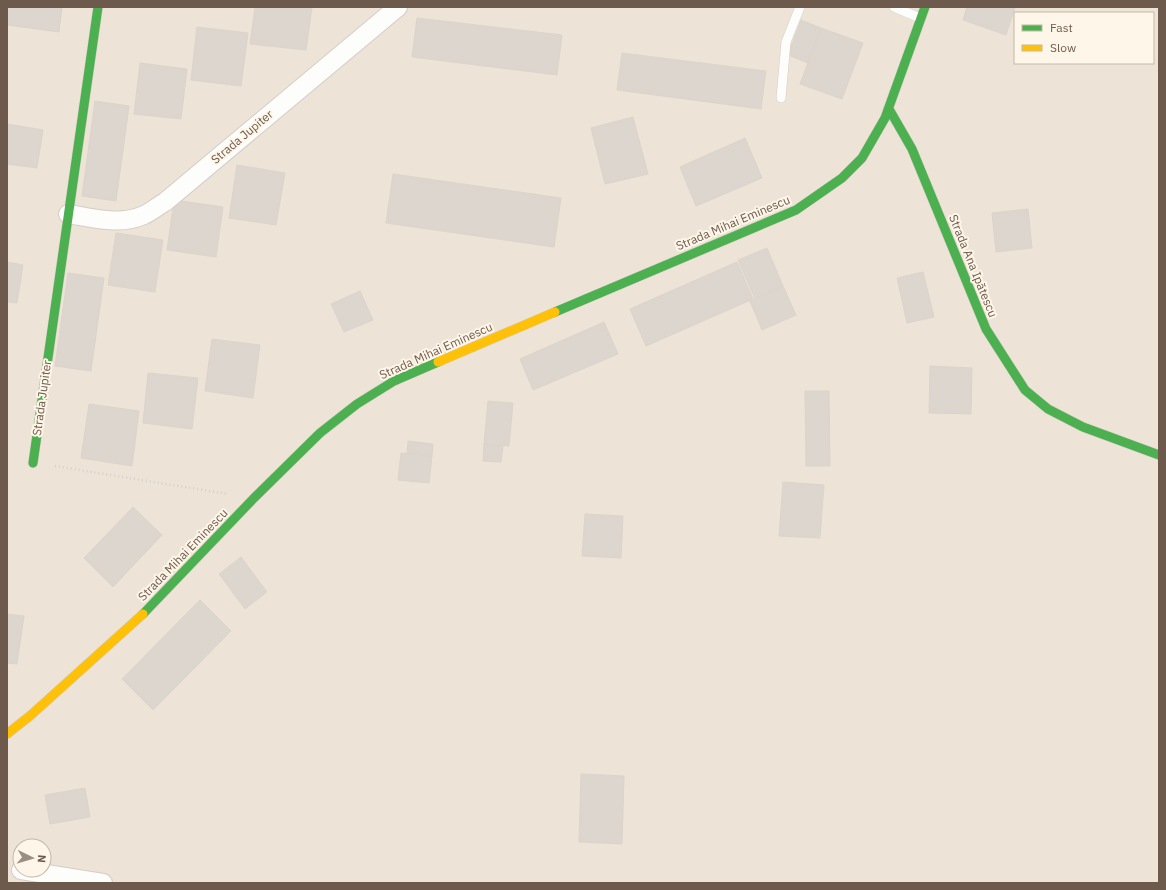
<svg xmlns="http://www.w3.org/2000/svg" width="1166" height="890" font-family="'IBM Plex Sans',sans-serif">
	<rect width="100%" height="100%" fill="#f4f0e8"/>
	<path fill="#ede3d6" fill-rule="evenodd" d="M7,7h1152v876h-1152zM1015,13h138v50h-138zM20,846h24v24h-24z"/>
	<path fill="#ddd6ce" stroke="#dcd4cb" d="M7,7h55l-3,25 -52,-7z
		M255,7h57l-6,43 -56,-6z
		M967,7h48l-9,28 -43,-15z
		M417,18l145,17 -5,40 -145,-18z
		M801,20l20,8 -13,35 -20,-8z
		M197,27l51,6 -7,53 -50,-6z
		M821,28l42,15 -21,56 -42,-15z
		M622,53l144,18 -5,38 -144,-19z
		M140,63l47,6 -6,50 -47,-5z
		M95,101l34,5 -13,95 -34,-5z
		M633,117l15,57 -43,10 -14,-56z
		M7,124l36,6 -6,38 -30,-4z
		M745,138l17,40 -66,28 -16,-39z
		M237,165l48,8 -9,52 -47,-7z
		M393,174l168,24 -7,49 -168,-24z
		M174,200l49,7 -7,50 -49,-7z
		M1028,209l4,39 -36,4 -4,-39z
		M116,233l47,7 -8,52 -47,-7z
		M767,248l16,38 -28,13 -17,-39z
		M7,262l16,3 -6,38 -10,-1z
		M737,262l16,37 -107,47 -16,-37z
		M923,272l11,45 -27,6 -10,-45z
		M68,273l36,5 -13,93 -36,-5z
		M783,286l13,29 -34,15 -12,-29z
		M360,291l13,29 -29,12 -13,-28z
		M604,322l14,32 -85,36 -13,-31z
		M212,339l48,6 -7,53 -48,-7z
		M930,366l42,2 -1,46 -42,-1z
		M148,373l50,5 -6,51 -49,-6z
		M805,391h24l1,75h-24z
		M488,401l25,2 -4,43 -25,-2z
		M89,404l50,7 -7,55 -51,-8z
		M408,441l25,3 -1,12 -25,-3z
		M484,444l19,2 -2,16 -18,-1z
		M401,453l31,3 -3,27 -31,-3z
		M783,482l41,3 -4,53 -41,-2z
		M133,507l29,28 -49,52 -29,-29z
		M585,514l38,2 -2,42 -39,-2z
		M241,557l26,35 -22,17 -26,-35z
		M200,600l31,31 -78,79 -31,-31z
		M7,614l17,2 -7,48 -10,-1z
		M581,774l43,2 -2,68 -43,-2z
		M85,788l5,29 -40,7 -5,-29z"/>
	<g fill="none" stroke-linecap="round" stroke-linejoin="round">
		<g stroke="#d3cdc6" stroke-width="10">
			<path id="lane" d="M894,7l26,11
				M781,98l5,-56 14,-35"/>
		</g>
		<g stroke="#d3cdc6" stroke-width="20">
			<path id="street" d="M68,214c25,4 52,12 76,1 7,-3 14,-9 21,-13l233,-195
				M21,870l82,13"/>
		</g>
		<g stroke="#d2ccc4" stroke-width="10">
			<path id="fast" d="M889,109l23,40 74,180 39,61 23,19 35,18 76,28
				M555,312l241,-102 46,-32 20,-20 23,-40 40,-111
				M33,463l65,-456
				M143,614l111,-116 66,-65 37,-29 37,-23 44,-19"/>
		</g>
		<g stroke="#d2ccc4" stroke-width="10">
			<path id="slow" d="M438,362l117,-50
				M7,734l24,-19 112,-101"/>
		</g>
		<path stroke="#d5d0ca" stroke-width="2.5" stroke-dasharray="1 3" stroke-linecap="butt" d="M55,466l173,28"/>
		<use href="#lane" stroke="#fdfdfc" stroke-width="9"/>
		<use href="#street" stroke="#fdfdfc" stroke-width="18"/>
		<use href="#fast" stroke="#4caf50" stroke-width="9"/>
		<use href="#slow" stroke="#ffc107" stroke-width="9"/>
	</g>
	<g text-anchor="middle" stroke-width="4" stroke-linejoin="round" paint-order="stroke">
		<g font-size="12" fill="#6e5a4c" stroke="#fdf6e9">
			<text transform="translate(242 137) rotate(-40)" y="4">Strada Jupiter</text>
			<text transform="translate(733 223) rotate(-23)" y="4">Strada Mihai Eminescu</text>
			<text transform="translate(973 266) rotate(68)" y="4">Strada Ana Ipătescu</text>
			<text transform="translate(436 351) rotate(-24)" y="4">Strada Mihai Eminescu</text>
			<text transform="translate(42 398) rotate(-82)" y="4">Strada Jupiter</text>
			<text transform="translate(183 555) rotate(-46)" y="4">Strada Mihai Eminescu</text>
		</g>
	</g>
	<rect width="1166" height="890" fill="none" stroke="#6e5a4c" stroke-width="16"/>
	<rect x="1014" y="12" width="140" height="52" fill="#fdf6e9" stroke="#c4b8aa"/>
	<rect x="1022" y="25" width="20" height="6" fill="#4caf50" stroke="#c4b8aa"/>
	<text x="1050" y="32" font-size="12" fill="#6e5a4c">Fast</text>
	<rect x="1022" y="45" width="20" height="6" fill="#ffc107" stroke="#c4b8aa"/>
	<text x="1050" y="52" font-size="12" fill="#6e5a4c">Slow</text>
	<g transform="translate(32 858) rotate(95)"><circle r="19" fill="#fdf6e9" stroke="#c4b8aa"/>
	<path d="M0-3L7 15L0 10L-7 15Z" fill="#9d8e83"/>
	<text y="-6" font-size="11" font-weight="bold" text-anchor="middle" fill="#6e5a4c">N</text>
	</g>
</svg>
